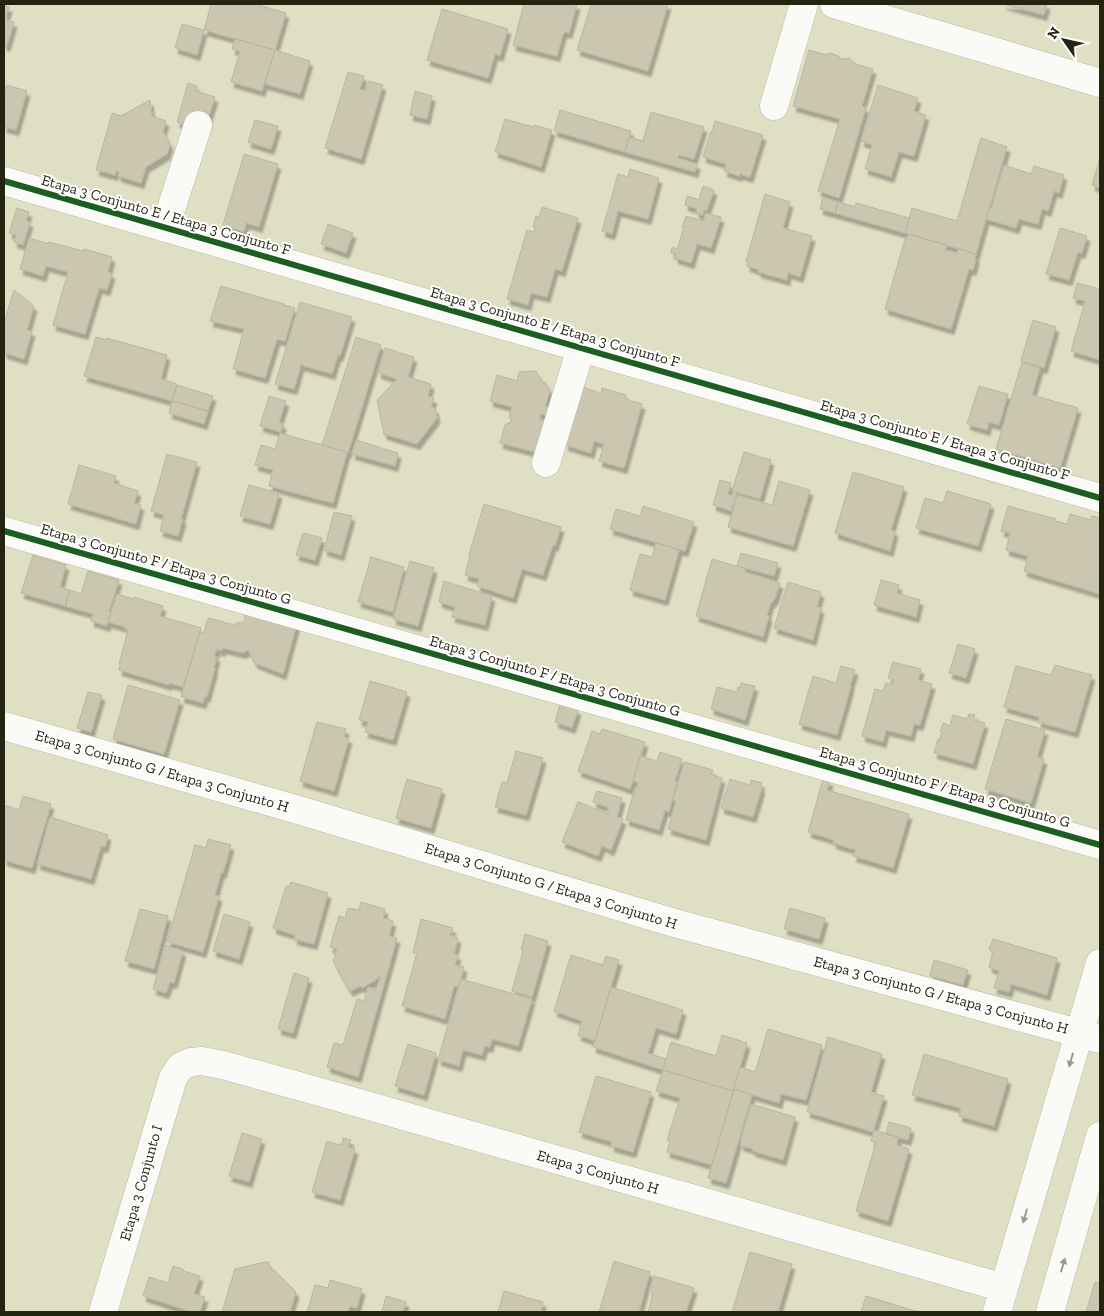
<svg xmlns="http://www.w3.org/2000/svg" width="1104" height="1316" font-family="'Zilla Slab',serif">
	<defs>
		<filter id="shadow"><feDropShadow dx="3" dy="5.5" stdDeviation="1" flood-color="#0004"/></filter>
	</defs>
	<rect width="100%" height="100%" fill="#dedfc3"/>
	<path fill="#cac6b0" stroke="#bab7a1" filter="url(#shadow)" d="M211,4h44l31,9 -11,37 -71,-20z
		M524,4h53l-8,29 -4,-1 -2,2 -6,22 -44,-11z
		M591,4h77l-20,67 -71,-21z
		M1003,4h44l-3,11z
		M4,5l5,2 -4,13 9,2 -7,24 -3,-1z
		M442,9l66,20 -8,27 -5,-2 -7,24 -61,-18z
		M182,24l22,6 -7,25 -22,-7z
		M235,39l40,11 -13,41 -31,-9 9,-31 -8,-2z
		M275,50l35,11 -10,33 -35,-10z
		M809,50l17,5 3,-2 10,3 1,3 9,-1 7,6 17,5 -11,37 4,2 -27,90 -21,-7 22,-72 -47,-13z
		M348,72l16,4 -4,13 6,2 3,-10 14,4 -22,74 -36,-11z
		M188,83l9,3 -1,5 19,6 -11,35 -27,-10z
		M7,85l20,6 -11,39 -12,-3v-34z
		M878,85l40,13 -4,13 12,4 -12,41 -15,-4 -8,25 -26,-8 7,-24 -11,-4z
		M415,91l17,5 -5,23 -17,-4z
		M150,100l2,16 14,5 -3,10 7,14 -3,9 -21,13 -5,16 -23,-7 1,-4 -3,-1 -1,4 -19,-5 16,-57 9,3z
		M560,110l71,21 -6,21 -71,-21z
		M651,112l53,15 -10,32 -15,-4 -1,3 19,6 -2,8 -70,-20 4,-15 14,4z
		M505,119l28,8 1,-2 18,5 -11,37 -46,-15z
		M255,120l23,6 -7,23 -23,-7z
		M715,121l48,14 -13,42 -10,-3 -1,2 -15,-5 2,-7 -23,-7 8,-26 1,1z
		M981,138l26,9 -31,107 -71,-21 7,-25 45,13z
		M244,154l34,10 -19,63 -13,-4 -2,9 -21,-7z
		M1100,158v30l-8,-3z
		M1004,165l27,9 3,-8 30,9 -5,18 -5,-2 -6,20 -6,-2 -4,15 -19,-5 -3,9 -30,-9 3,-11 2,1z
		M630,169l29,9 -11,41 -30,-8 -6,23 -10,-3 16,-57 10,3z
		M703,186l11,4 -7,20h-3l-1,5 -7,-2 1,-4 -12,-4 2,-9 12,4z
		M765,194l25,8 -7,26 29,8 -12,41 -12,-4 -1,7 -29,-8 1,-2 -12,-4 1,-4 -2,-1z
		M823,197l15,5 -3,11 -15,-4z
		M838,202l17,5 1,-4 53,15 -4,15 -70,-20z
		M542,207l36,11 -16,53 -7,-2 -8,28 -16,-4 -3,12 -21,-6 20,-69 7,2 1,-5h-2l3,-11 3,1z
		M17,208l12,4 -3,9 4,1 -7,23 -9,-3 2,-7 -7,-2z
		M706,213l15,4 -10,31 -14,-4 -6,19 -16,-5 1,-4 -5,-1 1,-6 5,2 7,-22h-2l4,-11 17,5z
		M328,224l25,9 -7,20 -25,-9z
		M1060,228l27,8 -5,17 -4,-1 -9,28 -23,-6z
		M908,234l39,11 -2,5 12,3 1,-5 18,6 -1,5h1l-3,11 -4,-1 -18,60 -66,-20 20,-70h2z
		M29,238l20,6v-2l34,9 1,-2 28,8 -4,15 4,2 -5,16 -8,-2 -14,46 -32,-9 15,-53 -22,-6 -3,10 -23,-7z
		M1077,283l23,6v71l-29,-9 14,-50 -12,-3z
		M221,286l63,18v1l11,3 -10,33 -8,-2 -12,39 -32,-9 11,-40 -34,-8z
		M14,290l20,16 -7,24 5,1 -8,28 -20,-6v-30z
		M300,302l52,15 -12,39 -2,-1 -6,19 -31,-9 -7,24 -19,-5z
		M1033,320l23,7 -12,41 -23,-7z
		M96,337l10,3 1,-2 60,17 -6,24 16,5 -5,17 -88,-25z
		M356,337l25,8 -33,108 -26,-8z
		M385,348l29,9 -6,20 23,7 -3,12 6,2 -3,9 4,1 2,10 -20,26 -33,-10 -7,-34 20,-21 -19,-6z
		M1022,362l18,6 -8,27 46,13 -18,60 -64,-19z
		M536,371l7,12 2,-1 5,9 -5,15 4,1 -3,8 -5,-1 -2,5 6,1 -10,32 -35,-9 5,-18 7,-4 -3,-4 3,-10 -22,-6 7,-26 20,6 2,-9z
		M177,385l36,11 -5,15 -36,-10z
		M979,386l29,8 -9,31 -10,-3 -2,8 -20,-6z
		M582,387l19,6 1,-5 24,7v4l16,5 -18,64 -25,-7 5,-17 -10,-3 -3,12 -26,-8z
		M269,396l17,5 -7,21 4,2 -2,8 -21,-6z
		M172,401l36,10 -4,13 -35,-11z
		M280,433l67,19 -14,51 -64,-17 4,-16 -18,-5 6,-20 14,4z
		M356,440l42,13 -3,13 -43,-12z
		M744,452l27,8 -11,39 -28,-8z
		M167,454l30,8 -16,57h2l-5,17 -18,-5 4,-16 -13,-4z
		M79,465l37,11 -2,7 24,8 -4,12 7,2 -5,19 -68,-20z
		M853,472l51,15 -13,43 4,1 -5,20 -55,-18z
		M720,480l11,3 -3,11 8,3 -5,14 -18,-6z
		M779,481l31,9 -17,56 -65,-19 9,-32 35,10z
		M249,485l30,8 -9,31 -30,-8z
		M947,491l44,13 -13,42 -62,-18 9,-30 18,5z
		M484,504l77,23 -6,19 -2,-1 -10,30 -21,-6 -9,29 -36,-12 2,-7 -14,-4 5,-20h-1z
		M643,506l51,16 -9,29 -75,-22 6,-20 24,7z
		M1008,506l48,13 -1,2 12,3 3,-10 21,6 1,-4 8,2v76l-76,-23 4,-15 -22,-6 4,-17 -9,-2z
		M334,512l18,4 -11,39 -17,-5z
		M303,533l19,5 -7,22 -19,-5z
		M656,543l23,7 -14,50 -35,-10 10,-36 12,3z
		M741,553l37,10 -4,13 -37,-10z
		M33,555l33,10 -6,22 10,3 -5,16 -44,-13z
		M371,557l33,10 -11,45 -35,-10z
		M712,559l34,10 -1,3 35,11 -5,16h-1l-2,4 -1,-1 -4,13 2,1 -6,21 -67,-21z
		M410,561l24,7 -16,58 -25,-7z
		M88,571l31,9 -10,31 2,1 -4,14 -16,-5 2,-7 -28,-8 5,-16 11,4z
		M881,580l18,5 -2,8 23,7 -4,17 -42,-12z
		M444,581l48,15 -7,29 -33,-8 3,-10 -16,-5z
		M788,582l33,10 -4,15 4,1 -8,32 -39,-12z
		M117,594l16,5 1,-2 29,9 -3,10 41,12 -18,59 -14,-4v2l-50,-15 1,-5 -1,-1 9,-34 -3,-1v-2l-17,-5z
		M245,613l52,10 -14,51 -28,-11 -7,-13 -5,3 -20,-5 -1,3 -5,-2 -3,7 3,1 -3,10 1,1 -8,29 -2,-1 -2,7 -22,-6 19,-65 4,1 3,-13h1l1,-2 25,7 5,-3 5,1z
		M958,644l17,5 -9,29 -17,-5z
		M893,662l28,7 -3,11 14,4 -12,41 -6,-1 -3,12 -25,-6 -3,12 -21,-6 13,-47 8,2 3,-8 6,2 2,-5 -6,-2z
		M1055,665l37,10 -17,57 -37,-10 1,-5 -35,-10 12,-41 35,9z
		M841,666l14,4 -5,16h1l-14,49 -38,-11 14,-48 23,7z
		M370,681l37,11 -14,48 -28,-8 3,-10 -9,-2z
		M741,683l14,3 -10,34 -34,-11 6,-22 20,5 1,-5 2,1z
		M128,685l52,15 -16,54 -51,-15z
		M88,692l14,3 -11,37 -14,-4z
		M560,704l18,6 -6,18 -17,-6z
		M969,714l6,1 -2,5 12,3 -12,41 -39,-11 4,-14h2l2,-7h-2l3,-9 7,3 3,-11 14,4z
		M1006,719l39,11 -8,27 7,2 -13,44 -46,-14z
		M317,722l29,7 -2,8 5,1 -15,53 -34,-10z
		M602,729l43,13 -15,47 -52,-18 14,-40 8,3z
		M516,751l27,7 -17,57 -31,-8 7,-25 5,1z
		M660,752l22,7 -7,22 2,1 -8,30 -4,-2 -6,20 -33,-10 9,-32h2l1,-6 -5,-1 7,-25 17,5z
		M684,762l29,8 -2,5 11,3 -16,62 -38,-11 8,-28 -3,-1z
		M407,779l35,10 -11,39 -35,-10z
		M730,779l20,6 1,-5 11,3 -2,4 2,1 -9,29 -32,-9z
		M823,779l7,2 -3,9 82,24 -16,54 -40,-12 3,-6 -23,-7 1,-3 -26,-8z
		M597,791l25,7 -5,19 6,2 -12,31 -9,-4 -4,10 -36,-14 16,-40 31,12 -2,-7 -14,-5z
		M23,796l28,8 -19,64 -28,-8v-55l15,5z
		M50,817l58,18 -3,12 -4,-1 -10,33 -54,-15z
		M208,839l23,6 -8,28h-2l-6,22 4,1 -16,56 -36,-10 28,-97 11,3z
		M291,882l37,11 -14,51 -20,-5 1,-4 -22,-7 13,-42 3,1z
		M361,902l24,7 -2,9 10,3 -4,15 8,2 -39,139 -31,-10 7,-24 9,2 14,-46 7,2 4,-14 8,3 5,-15 -3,2 1,1 -17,10 -2,-2 -10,5 -17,-30 4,-12 -7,-2 9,-31 6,2 3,-10 11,2z
		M790,908l35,10 -6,21 -35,-10z
		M140,909l28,7 -14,53 -29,-8z
		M224,914l26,8 -11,37 -26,-8z
		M421,919l32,9 -3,7 8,3 -4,16 4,1 -3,10 9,2 -5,20 -5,-1 -9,33 -43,-13 15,-53h-4z
		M525,934l23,7 -16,56 -20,-6 11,-40 -2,-1z
		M993,939l64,19 -10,37 -36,-11 -2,8 -15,-4 5,-17 -10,-4 4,-15 -4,-2z
		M165,945l18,6 -9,32 -4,-1 -4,11 -13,-4z
		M571,955l32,10 3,-9 13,4 -24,81 -17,-6 4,-14 -28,-10z
		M934,960l34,10 -5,15 -33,-9z
		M294,973l15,5 -16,55 -15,-4z
		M461,979l71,20 -14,47 -26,-7 -2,8 -5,-1 -3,9 -19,-5 -4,16 -21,-6z
		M611,987l72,23 -7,24 -20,-6 -8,25 18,6 -3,11 -70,-23z
		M768,1029l54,16 -16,55 -25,-6 -2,9 -45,-14 6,-22 15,5z
		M722,1035l25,8 -14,48 -70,-21 8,-28 45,14z
		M828,1037l54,17 -11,38 13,4 -11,36 -66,-20z
		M408,1044l28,9 -12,42 -29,-9z
		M924,1054l84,25 -14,47 -35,-10 2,-8 -49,-13z
		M663,1070l70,21 -21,74 -45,-13 3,-11 -3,-1 13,-42 -24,-7z
		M596,1076l55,16 -18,60 -22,-6 1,-4 -33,-10z
		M734,1089l18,6 -26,88 -18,-5z
		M751,1104l44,13 -12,43 -30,-9v-2l-13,-4 2,-6h-1z
		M889,1122l22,6 -3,12 -22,-6z
		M874,1130l24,7 -1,8 12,4 -21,72 -32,-10 20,-69 -5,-1z
		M242,1133l20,6 -13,43 -20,-6z
		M343,1138l8,2 -3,7 7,2 -15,51 -28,-8 15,-51 12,4v-1h3z
		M750,1252l42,12 -14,48h-46z
		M614,1261l36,11 -11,40h-40z
		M265,1262h3l4,9 2,-1 22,22 -6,20h-68l13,-43z
		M173,1266l10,3v2l17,5 -6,18 11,3 -5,15h-12l1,-1 -46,-15 6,-19 19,6z
		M654,1276l40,12 -8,24h-38l5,-19 -4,-1z
		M330,1280l32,9 -5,19 -7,-2 -2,6h-41l8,-27 13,3z
		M1095,1282l5,2v28h-14z
		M504,1291l39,11 -2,9 5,1h-48z
		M386,1296l20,6 -3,10h-21z
		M866,1296l53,16h-58z"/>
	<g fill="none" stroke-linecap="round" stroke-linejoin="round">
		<g stroke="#bbbca6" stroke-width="29">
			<path id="minor" d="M834,4l266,79
				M774,106l30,-102
				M4,181l1096,317
				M165,228l33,-103
				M546,463l35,-115
				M4,531l1096,314
				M4,726l291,83 376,113 429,117
				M103,1312l70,-234 7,-11 11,-5 11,-1 21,4 122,34 659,189
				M997,1312l103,-349
				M1050,1312l50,-176"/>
		</g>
		<use href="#minor" stroke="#fafaf6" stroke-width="28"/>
		<g stroke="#fff" stroke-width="9">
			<path id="cycleway" d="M4,181l1096,317
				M4,531l1096,314"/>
		</g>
		<use href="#cycleway" stroke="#1b5e20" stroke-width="6"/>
	</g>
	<defs><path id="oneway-solid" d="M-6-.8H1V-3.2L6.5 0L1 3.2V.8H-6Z" transform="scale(1.25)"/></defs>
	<g fill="#9a9a8f">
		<use href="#oneway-solid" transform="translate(1071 1060) rotate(106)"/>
		<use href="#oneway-solid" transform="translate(1025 1216) rotate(106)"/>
		<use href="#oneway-solid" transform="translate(1063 1265) rotate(-74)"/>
	</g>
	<g text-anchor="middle" stroke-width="4" stroke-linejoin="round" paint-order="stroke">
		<g font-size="15" fill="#242511" stroke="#fff">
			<text transform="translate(166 215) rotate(16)" y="5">Etapa 3 Conjunto E / Etapa 3 Conjunto F</text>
			<text transform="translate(555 327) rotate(16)" y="5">Etapa 3 Conjunto E / Etapa 3 Conjunto F</text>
			<text transform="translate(945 440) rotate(16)" y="5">Etapa 3 Conjunto E / Etapa 3 Conjunto F</text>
			<text transform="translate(166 564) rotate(16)" y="5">Etapa 3 Conjunto F / Etapa 3 Conjunto G</text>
			<text transform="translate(555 676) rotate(16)" y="5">Etapa 3 Conjunto F / Etapa 3 Conjunto G</text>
			<text transform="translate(162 771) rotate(16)" y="5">Etapa 3 Conjunto G / Etapa 3 Conjunto H</text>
			<text transform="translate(945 787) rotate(16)" y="5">Etapa 3 Conjunto F / Etapa 3 Conjunto G</text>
			<text transform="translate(551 886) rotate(17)" y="5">Etapa 3 Conjunto G / Etapa 3 Conjunto H</text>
			<text transform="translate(941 995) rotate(15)" y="5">Etapa 3 Conjunto G / Etapa 3 Conjunto H</text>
			<text transform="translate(598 1172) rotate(16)" y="5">Etapa 3 Conjunto H</text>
			<text transform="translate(141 1183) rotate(-74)" y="5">Etapa 3 Conjunto I</text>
		</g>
	</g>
	<rect width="1104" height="1316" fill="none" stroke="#242511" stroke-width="10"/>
	<g transform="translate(1064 40) rotate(304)" stroke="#ffffff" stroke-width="4" paint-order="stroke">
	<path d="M0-4L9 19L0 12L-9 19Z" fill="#242511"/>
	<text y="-8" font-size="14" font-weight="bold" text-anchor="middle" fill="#242511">N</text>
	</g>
</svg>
